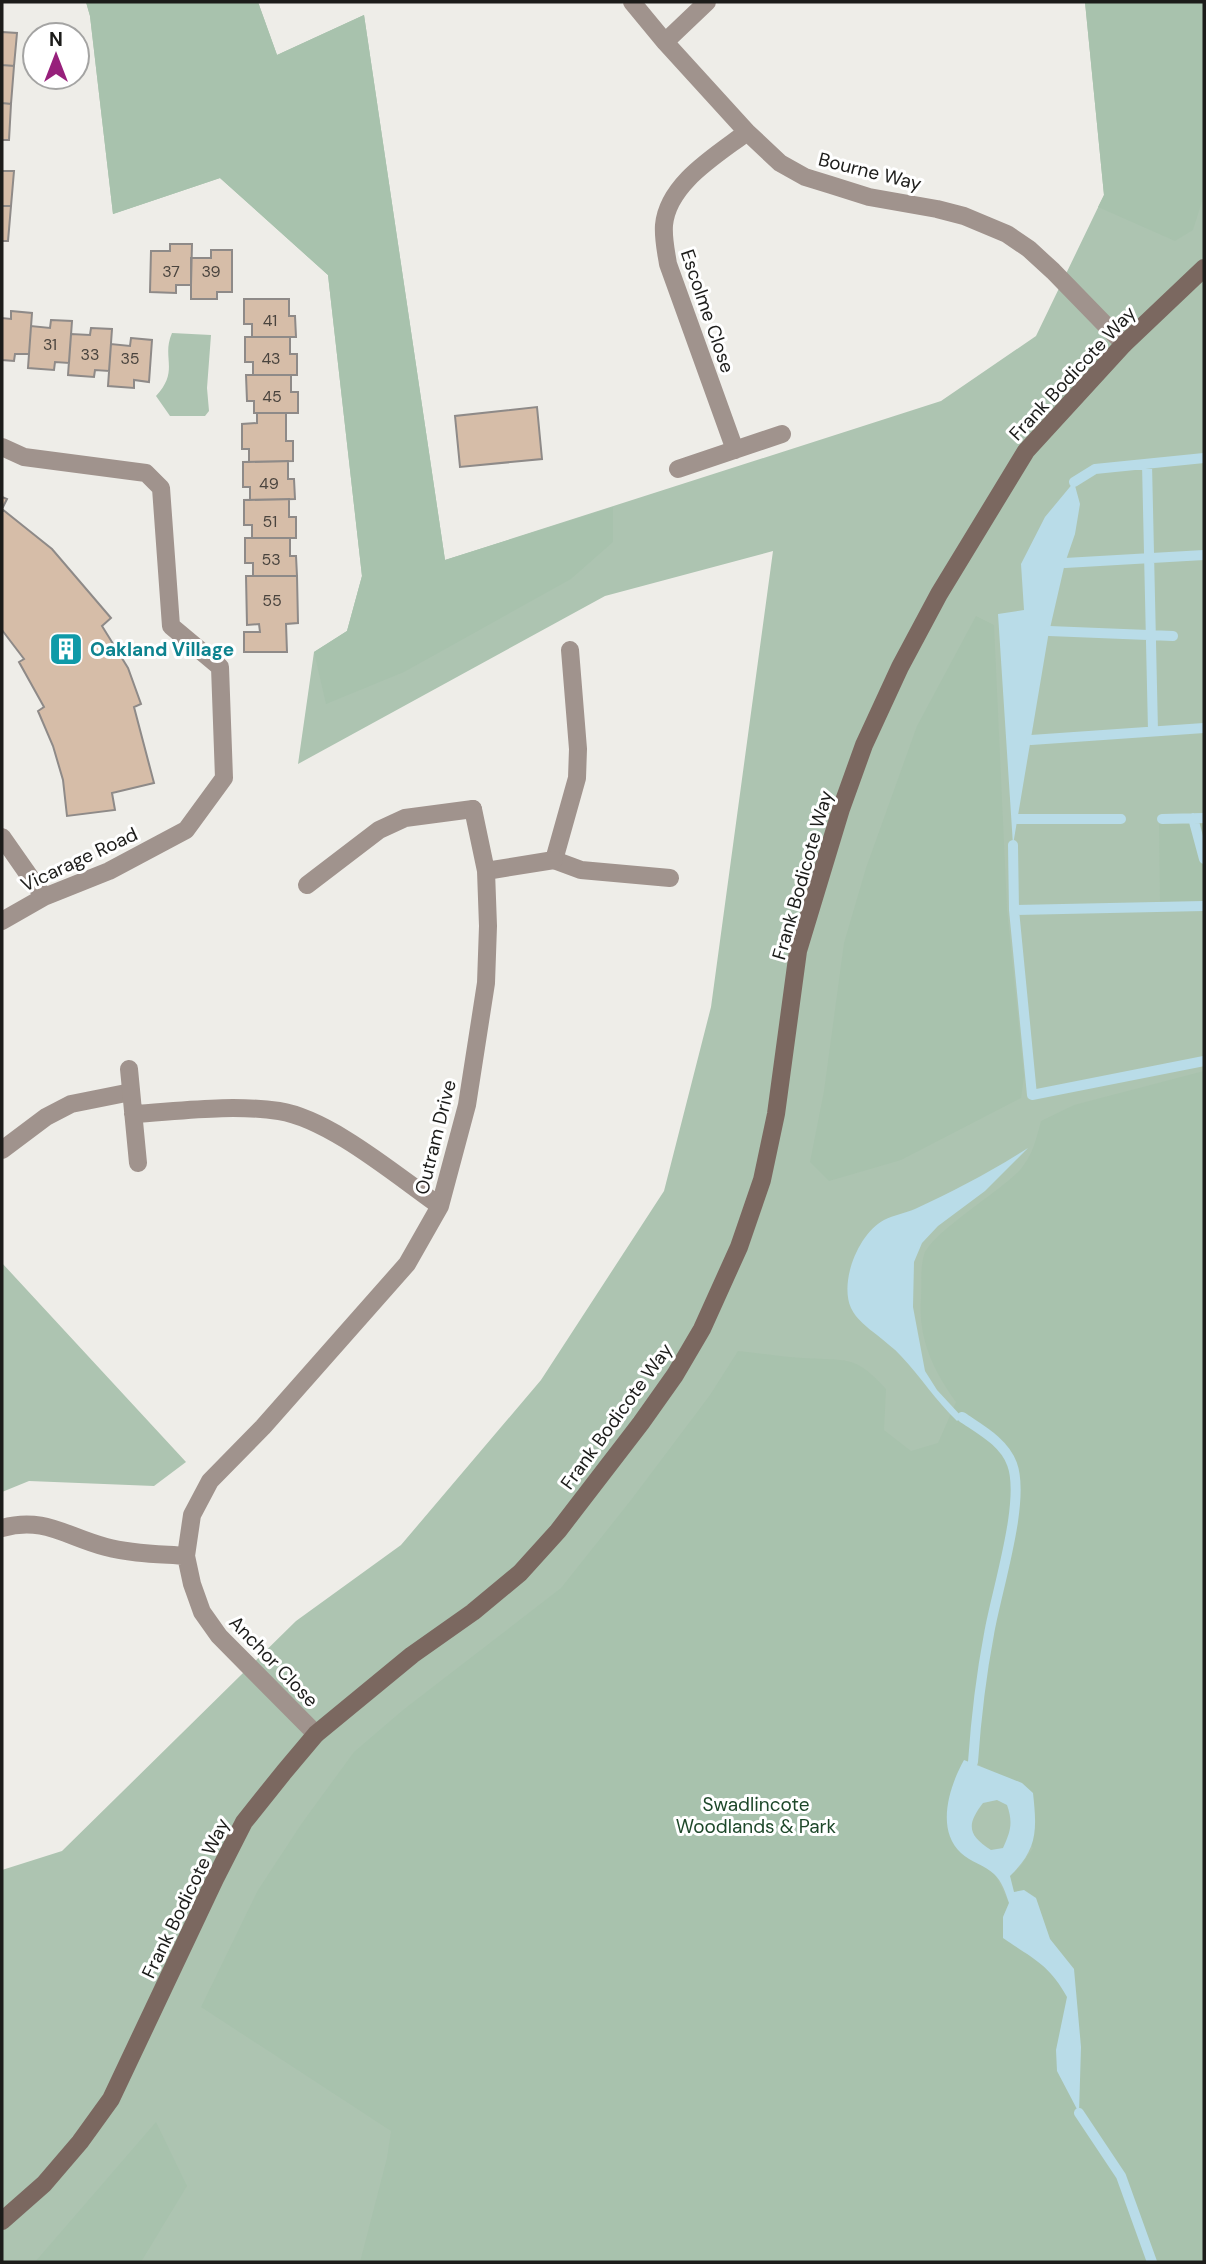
<svg xmlns="http://www.w3.org/2000/svg" width="1206" height="2264" font-family="'DM Sans',sans-serif">
	<rect width="100%" height="100%" fill="#eeede8"/>
	<path fill="#adc4b1" d="M86,2h172l19,53 87,-40 81,545 496,-159 95,-65 68,-141 -19,-193h119v2260h-1202v-392l60,-19 234,-230 105,-76 140,-165 123,-189 47,-184 62,-456 -168,45 -307,168 16,-112 33,-21 15,-55 -34,-301 -108,-97 -107,36 -23,-198z
		M172,333l39,2 -4,53 2,23 -4,5h-35l-14,-20c24,-26 5,-38 16,-63z
		M2,1263l184,199 -32,24 -125,-5 -27,11z"/>
	<path fill="#a8c2ad" fill-rule="evenodd" d="M86,2h172l19,53 87,-40 81,545 168,-53v35l-42,37 -167,93 -78,32 -12,-52 33,-21 15,-55 -34,-301 -108,-97 -107,36 -23,-198z
		M1085,2h119v193l-11,35 -18,11 -77,-34 6,-12z
		M976,616l18,9 13,284 17,167 -3,22 -120,62 -72,21 -19,-19 14,-71 20,-148 22,-75 51,-142z
		M1159,824h45v77l-44,1z
		M1204,1071v1191h-844l27,-104 4,-27 -190,-124 57,-117 44,-67 52,-71 49,-42 158,-122 70,-88 79,-105 28,-44c22,2 44,6 65,7 43,3 52,-4 83,31l-2,41 27,21 27,-8 18,-41c-23,-32 -38,-63 -35,-104 1,-13 -1,-30 3,-43 7,-22 77,-64 96,-85 13,-15 16,-31 21,-49l33,-16zM976,1763l15,9 42,76 -13,19 -10,9 4,16 22,6 14,41 24,30 5,142 -22,-40 10,-74 -9,-16 -17,-19 -23,-14 -15,-31 6,-14 -14,-29 -35,-22z
		M156,2122l31,64 -46,76h-106z"/>
	<path fill="#b9dce8" fill-rule="evenodd" d="M1074,482l6,22 -5,30 -10,29 -17,74 -35,208 -15,-231 26,-4 -3,-46 24,-47z
		M1028,1148l-43,43 -47,35 -16,17 -8,19 -1,45 12,64 12,19 25,27 -5,4c-21,-20 -36,-44 -56,-65 -7,-8 -16,-14 -24,-21 -9,-7 -21,-16 -26,-27 -12,-27 8,-75 33,-88 10,-5 21,-7 31,-11 39,-18 76,-37 113,-61z
		M964,1760l58,23 11,10c4,37 5,56 -23,83l4,16 10,-2 12,8 14,41 24,30 7,78 -2,66 -22,-42 -1,-21 11,-53c-18,-33 -34,-38 -64,-59v-21l6,-14c-3,-9 -7,-22 -15,-29 -9,-9 -24,-12 -33,-21 -26,-24 -11,-68 3,-93zM997,1800l10,5c6,17 4,26 -4,43l-12,2c-23,-15 -25,-25 -8,-47z"/>
	<g fill="none" stroke-linecap="round" stroke-linejoin="round">
		<path stroke="#b9dce8" stroke-width="10" d="M1147,464l6,267
			M1074,482l21,-13 109,-11
			M1065,563l139,-8
			M1049,631l124,5
			M1031,740l173,-12
			M1193,818l11,41
			M1017,819h104
			M1162,819l42,-1
			M1013,845l1,65 18,185 172,-34
			M1014,910l190,-4
			M962,1417c19,13 42,25 50,47 14,37 -16,128 -23,170 -8,42 -13,85 -16,128
			M1079,2113l42,63 31,86"/>
	</g>
	<path fill="#d6bda8" stroke="#8e8a88" stroke-width="2" d="M2,32l15,1 -3,33 -12,-1z
		M2,65l12,1 -3,38 -9,-1z
		M2,103l9,1 -2,36h-7z
		M2,171h12l-3,35h-9z
		M2,206h9l-3,35h-6z
		M170,244h22l-1,41h-15v8l-26,-1 1,-41h19z
		M211,250h21v42h-15v7h-26v-41h20z
		M244,299h45v17h6l1,21h-44v-13h-8z
		M11,311l21,2 -3,41h-14l-1,7 -12,-1v-42l9,1z
		M51,320l21,1 -3,42 -14,-1 -1,8 -26,-2 3,-42 19,2z
		M91,328l21,1 -3,42 -14,-1 -1,7 -26,-2 3,-41 19,1z
		M245,337h45v17h7v21h-44v-13h-8z
		M131,338l21,2 -3,42 -15,-2v8l-26,-2 3,-42 19,2z
		M246,375h45v17h7v21h-44v-12h-7z
		M537,407l5,52 -82,8 -5,-51z
		M257,413h29v28h7v20l-44,1v-13h-7v-25l15,-1z
		M288,461v18h6l1,20 -45,1v-13h-7v-25z
		M2,497l5,2 -5,10 50,40 59,69 -9,8 26,42 13,36 -7,3 20,76 -42,10 3,17 -48,6 -4,-36 -10,-34 -15,-35 6,-4 -25,-45 5,-3 -22,-29z
		M289,499v18h7v21h-44v-13h-8v-25z
		M245,538h45v18h6l1,20h-44v-13h-8z
		M246,576h51l1,47 -12,1 1,28h-43v-20h16l-1,-8 -12,1z"/>
	<g fill="none" stroke-linecap="round" stroke-linejoin="round">
		<path stroke="#a0938d" stroke-width="18" d="M570,650l8,99 -1,29 -23,82 27,10 89,8
			M307,885l72,-55 26,-12 68,-9
			M2,1150l44,-33 25,-13 60,-12"/>
		<path stroke="#a0938d" stroke-width="18" d="M632,2l33,40 82,90 33,31 25,14 26,8 38,12 68,12 27,7 43,18 22,15 24,22 71,73
			M665,42l42,-40
			M2,447l22,10 122,16 15,15 10,138 49,41 4,111 -38,52 -77,41 -65,26 -42,24
			M735,450l-67,-186c-2,-13 -5,-25 -4,-39 4,-42 53,-70 83,-93
			M678,469l104,-35
			M2,837l42,60
			M486,871l68,-11
			M129,1069l9,94
			M133,1114c48,-3 98,-10 146,-3 51,8 118,65 161,95
			M2,1528c42,-12 65,9 104,19 26,7 54,7 80,9l6,28 10,28 17,24 97,98
			M186,1556l6,-41 18,-34 53,-54 144,-163 33,-58 27,-101 19,-122 2,-57 -2,-55 -13,-62"/>
		<path stroke="#7b6860" stroke-width="18" d="M2,2221l42,-37 36,-42 31,-43 104,-220 29,-57 40,-50 32,-38 96,-79 61,-43 47,-39 38,-42 83,-108 34,-48 27,-46 37,-82 23,-67 14,-66 22,-163 43,-142 23,-64 36,-78 39,-73 87,-143 98,-107 80,-76"/>
	</g>
	<defs>
		<g id="building-square" transform="scale(1.75)"><rect x="-9" y="-9" width="18" height="18" rx="4" fill="#0f9aa8" stroke="#fff"/><path d="M-4-6H4V6H1V3H-1V6H-4ZM-2.5-4.3h1.7v1.8h-1.7ZM.8-4.3h1.7v1.8H.8ZM-2.5-1h1.7V.8h-1.7ZM.8-1h1.7V.8H.8Z" fill="#fff"/></g>
	</defs>
	<g fill-rule="evenodd">
		<use href="#building-square" x="66" y="649"/>
	</g>
	<g text-anchor="middle" stroke-width="6" stroke-linejoin="round" paint-order="stroke">
		<g font-size="16" fill="#4a443e">
			<text x="171" y="277">37</text>
			<text x="211" y="277">39</text>
			<text x="270" y="326">41</text>
			<text x="50" y="350">31</text>
			<text x="90" y="360">33</text>
			<text x="130" y="364">35</text>
			<text x="271" y="364">43</text>
			<text x="272" y="402">45</text>
			<text x="269" y="489">49</text>
			<text x="270" y="527">51</text>
			<text x="271" y="565">53</text>
			<text x="272" y="606">55</text>
		</g>
		<g font-size="19" fill="#1c1c1a" stroke="#fff">
			<text transform="translate(870 171) rotate(14)" y="7">Bourne Way</text>
			<text transform="translate(708 311) rotate(71)" y="7">Escolme Close</text>
			<text transform="translate(1072 373) rotate(-47)" y="7">Frank Bodicote Way</text>
			<text transform="translate(79 859) rotate(-25)" y="7">Vicarage Road</text>
			<text transform="translate(802 875) rotate(-74)" y="7">Frank Bodicote Way</text>
			<text transform="translate(435 1137) rotate(-76)" y="7">Outram Drive</text>
			<text transform="translate(616 1416) rotate(-54)" y="7">Frank Bodicote Way</text>
			<text transform="translate(274 1661) rotate(46)" y="7">Anchor Close</text>
			<text transform="translate(185 1898) rotate(-64)" y="7">Frank Bodicote Way</text>
		</g>
		<g font-size="19" font-weight="bold" fill="#0d838f" stroke="#fff" text-anchor="start">
			<text x="90" y="656">Oakland Village</text>
		</g>
		<g font-size="19" fill="#1e482a" stroke="#fff">
			<text x="756" y="1811">Swadlincote<tspan x="756" dy="22">Woodlands &amp; Park</tspan></text>
		</g>
	</g>
	<rect width="1206" height="2264" fill="none" stroke="#1c1c1a" stroke-width="7"/>
	<g transform="translate(56 56)"><circle r="33" fill="#ffffff" stroke="#a4a4a3" stroke-width="2"/>
	<path d="M0-5L12 26L0 18L-12 26Z" fill="#97207b"/>
	<text y="-10" font-size="19" font-weight="bold" text-anchor="middle" fill="#1c1c1a">N</text>
	</g>
</svg>
